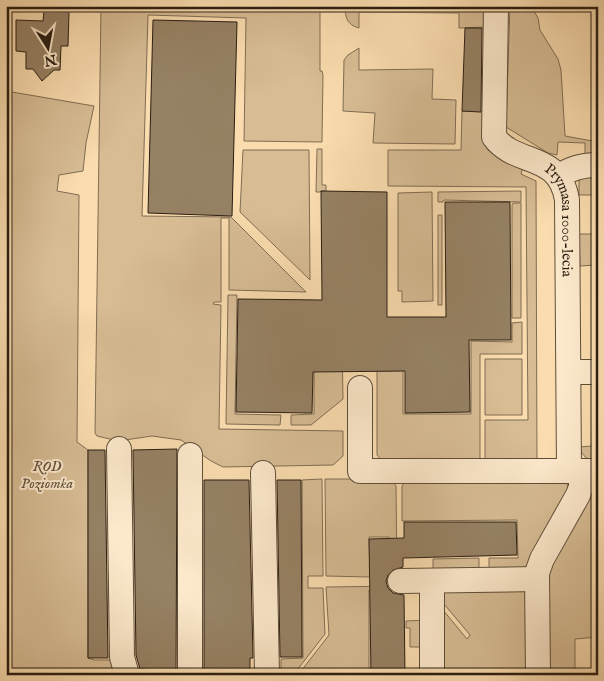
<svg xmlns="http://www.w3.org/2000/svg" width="604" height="681" font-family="'IM FELL English',serif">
	<rect width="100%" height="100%" fill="#fadcaf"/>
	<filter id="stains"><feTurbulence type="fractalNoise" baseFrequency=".004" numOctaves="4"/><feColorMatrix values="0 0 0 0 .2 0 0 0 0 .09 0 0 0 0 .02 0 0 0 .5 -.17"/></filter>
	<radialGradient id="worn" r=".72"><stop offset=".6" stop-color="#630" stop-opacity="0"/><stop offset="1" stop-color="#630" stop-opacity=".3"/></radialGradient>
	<path fill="#d7bc94" stroke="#806d53" d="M101,6h219v65h2l1,4 -1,67 -78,-1 2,-123 -98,-3 -6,201 89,1 75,75 -77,-2v-72h-8v84h-7l-1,2 8,1 -2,124 124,2v25l-10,9 -110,2 -12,-6 -30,-21 -29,-4 -34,5 -21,-5 -2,-3z
		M345,6h143l-1,21 -28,1v-15l-100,-1v16c-12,-3 -14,-11 -14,-22z
		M510,6h21l7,12 2,12 18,29 3,11 4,66 33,6v18l-13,1v-18l-27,-1 -1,13 -9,-2 -42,-26z
		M359,48v22l74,-1 -1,30 24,1 -1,44 -82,-1 2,-30 -32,-2 1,-51 4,-5z
		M6,91l88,15 -8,37 -3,28 -24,4 -2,16 22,4 -2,247 11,8v208l6,2h16l9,15h-113z
		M462,111l23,1 1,33 2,5 35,18 -2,6 15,7 1,284 -52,-1v-44h43l-2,-233 -138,-1v-36h73z
		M317,149h5v36h4v6h-5l-1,1h-4z
		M243,150h66l1,130 -70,-68z
		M598,170v25h-19v-18z
		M521,191v11l-77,-2 -1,2h-5v-10z
		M432,192l1,109 -31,1v-11h-4v-98z
		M513,203h8v115h-9v-113z
		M438,215h4v90h-4z
		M579,234h19v27l-2,4 -16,1z
		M228,295h9l-2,119 46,1 -1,10 -54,-1z
		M522,322v32h-42v111h-94l-9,-10v-113h26v72h68v-73l41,1v-19z
		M314,343h28l1,56 -32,26h-20v-10l23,-1z
		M485,359h37v56h-37z
		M593,405l5,1v55c-11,-1 -15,-4 -19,-14l13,-1z
		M322,479l1,97h-15v12h15l2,46 -31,40 -13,-1v-14l22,-1 -1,-178z
		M325,479h66l5,7 1,90h-8v-39h-20l1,40 -44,-1z
		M407,479l156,2 4,3 3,8 -40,75 -41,8v-17h29l-1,-38 -115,1v-35z
		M598,483v154l-23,2v36h-31l-1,-99 46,-87z
		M479,558v17l-46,-6v-10z
		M518,585l12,7 3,83h-94l-1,-71 29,35 3,-4 -31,-37 5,-7z
		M405,586v4h-36v85h-71l31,-40 -3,-48z
		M426,620v27h-16v-19h-4v-7z"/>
	<path fill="#968164" stroke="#2a1e12" d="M44,11l25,1 -1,34h-7l-1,24h-6l-12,11 -9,-12h-7v-17l-10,-1v-31l27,1z
		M153,20l84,2 -5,194 -84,-3z
		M465,28h17l-1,84 -19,-1z
		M321,191l66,1v125h59l-1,-115h65l1,138h-42l1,72 -65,1v-42l-92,1 -1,41 -76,-1 2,-113 84,1z
		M177,449l-1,226h-30v-6h-6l-4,-14 -3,-205z
		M88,450h17l3,208h-20z
		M204,480h45l4,178h-3v17h-46z
		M277,480h24l1,177h-22z
		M404,522h112l1,33 -114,3v9l-10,3 -5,5 -2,6 2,7 5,5 11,2 1,80h-34l-2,-136 35,-1z"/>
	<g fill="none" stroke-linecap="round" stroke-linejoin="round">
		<g stroke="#5e4e39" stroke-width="26">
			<g id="minor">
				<path id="s1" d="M496,6l-2,131c22,30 65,14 73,63l2,270"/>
				<path d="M559,176c13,-8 23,-11 39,-11"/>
				<path d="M569,372h29"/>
				<path d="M360,388v83h238"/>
				<path d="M119,449l3,208 5,18"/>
				<path d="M190,455v220"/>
				<path d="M263,473l4,202"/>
				<path d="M400,581l137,-2"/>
				<path d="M432,581v94"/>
				<path d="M538,675l-1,-102 5,-14 36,-64 3,-8v-16"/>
			</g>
		</g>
		<use href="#minor" stroke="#fce8cb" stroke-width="24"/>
	</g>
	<g text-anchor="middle" stroke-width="4" stroke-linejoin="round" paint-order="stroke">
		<g font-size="15" fill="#2a1e12" stroke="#fce8cb">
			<text dy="5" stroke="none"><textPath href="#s1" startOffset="251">Prymasa 1000-lecia</textPath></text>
		</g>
		<g font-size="15" font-style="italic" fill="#5e4d39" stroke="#fce8cb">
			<text x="47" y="471">ROD<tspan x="47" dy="17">Poziomka</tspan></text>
		</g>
	</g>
	<rect width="604" height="681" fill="none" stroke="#fadcaf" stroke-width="25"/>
	<rect x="8" y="8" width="589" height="666" fill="none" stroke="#2a1e12" stroke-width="2.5"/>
	<rect x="12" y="12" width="579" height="656" fill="none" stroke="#2a1e12"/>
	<g transform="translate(48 48) rotate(169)" stroke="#fce8cb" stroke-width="4" paint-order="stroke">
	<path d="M0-4L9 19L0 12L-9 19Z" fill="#2a1e12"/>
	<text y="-8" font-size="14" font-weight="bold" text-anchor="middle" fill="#2a1e12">N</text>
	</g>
	<rect width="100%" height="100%" filter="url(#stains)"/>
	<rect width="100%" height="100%" fill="url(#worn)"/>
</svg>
